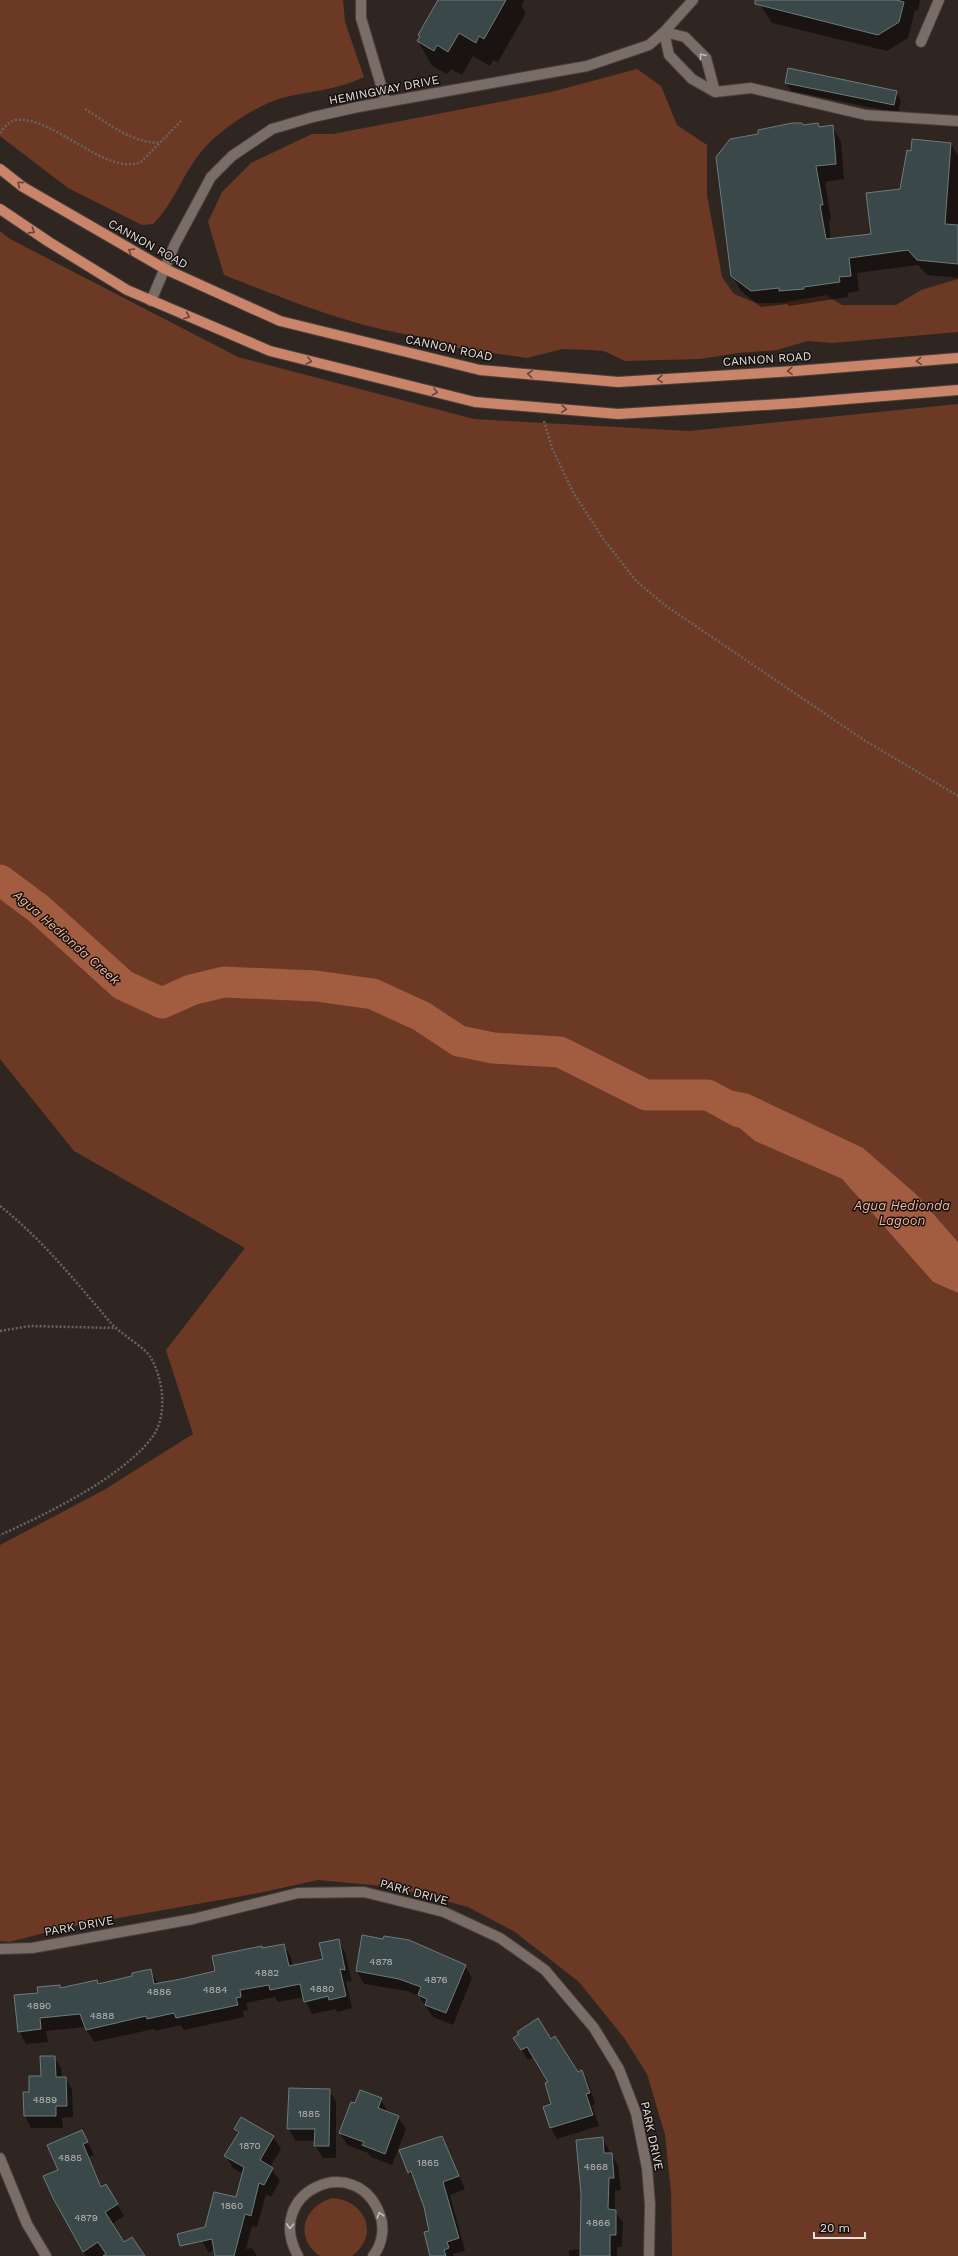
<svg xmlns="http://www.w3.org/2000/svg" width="958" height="2256" font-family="'Work Sans',sans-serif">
	<rect width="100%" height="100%" fill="#302621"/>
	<path fill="#6c3925" d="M0,0h343l2,22 19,55c-26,13 -54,14 -82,21 -24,7 -54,27 -72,44 -26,25 -33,59 -57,82l-11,1 -74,-37 -68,-52z
		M637,69l24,17 16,39 30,20v50l15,82 12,17 22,9h24l46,-8 16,10h54l25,-15 37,-11v53l-126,11 -24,-2 -31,9 -39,3 -38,6 -75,2 -21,-10 -13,-1 -28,-1 -36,9 -89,-13 -7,-7c-71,-8 -141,-37 -207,-63l-16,-53 14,-30 29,-29 61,-29h21l218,-42z
		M0,231l10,8 228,118 236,62 215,12 269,-27v838l-41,-47 -113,-74 -55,-27 56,69 37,16 91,103 25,11v963h-286l-1,-64 -6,-57 -18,-61 -22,-35 -46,-57 -64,-50 -47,-25 -75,-20 -75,-7 -59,13 -191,34 -59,15 -9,-1v-396l104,-55 89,-56 -27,-84 79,-102 -171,-97 -74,-92z
		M333,2198c33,3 47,37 19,58h-32c-27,-18 -16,-51 13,-58z"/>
	<path fill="#a25c3f" d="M684,1081l65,13 114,54 54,47 41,47v51l-25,-11 -91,-103 -87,-38z"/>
	<path fill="#0007" fill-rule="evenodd" d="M439,0h85l-3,6 5,7 -28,49 -5,-2 -3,6 -17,-10 -11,19 -11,-6 -4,5 -15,-8 -14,-25 3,-4 -2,-2z
		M757,0h163l-2,11 -3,-1 -7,28 -21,13 -115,-28z
		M786,83l110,9 5,8 -3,13 -107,-22z
		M818,124l2,4 12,-2 9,16 3,37 -19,3 6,38 -2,1 2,19 41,-5 29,-46 11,-37 39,-8 7,12v122l-31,-3 -9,-10 -61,8 2,18 -11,2v4l-59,9 -2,-2 -26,3 -20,-16 -9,-16 27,-140 19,-10z
		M338,1940l7,12 7,30 -6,-1 6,27 -15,4 -1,-3 -24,5 -8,-17 -26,5 -3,-5 -29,6 2,7 -5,1 1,6 -60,13 -3,-5 -26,6 -1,-2 -60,13 -9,-15 -39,4 2,11 -22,2 -7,-13 20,-37 21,-8 1,3 37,-5 35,-7 17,-7 8,14 59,-12 45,-23 22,-4 7,12 2,9 31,-7zM333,1994l1,2 -26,6v-2z
		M465,1966l7,12 -19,47 -20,-8 -14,-21 -12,-5 -43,-7 -7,-13z
		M514,2038l37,2 27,33 4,-2 6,11 7,22 -3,1 7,21 -42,13 -6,-11 -7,-20 9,-3 -4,-23 -15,-25 -6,3z
		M54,2057l7,11 1,10h3l7,11 1,28 -11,1 1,10h-32l-6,-12 -1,-23h6z
		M329,2090l7,12v56h-13l-8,-13v-4h-19l-8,-13z
		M381,2099l7,14 10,4 8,12 -14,36 -21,-8 -3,-4 -21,-8 -7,-12 16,-28z
		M241,2118l32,19 8,12 -11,18 10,14 -9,16 -5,-3 -9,33 -5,-1 -6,23 6,-1 5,8h-41l-1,-7 -6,4 -7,-12 35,-43 6,-24 -10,-6 -7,-12 12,-22 -3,-5z
		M82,2131l12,24 -5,2 13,30 15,17 7,12 -13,9 12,19 21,12h-58l-14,-24 2,-1 -15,-61z
		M441,2137l24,52 -15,6 15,56 -12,3 1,2h-23l-1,-25 -5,-24 -8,-23 -8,-12z
		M602,2138l16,28 3,24 -6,1v20l8,12 -1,24h-5v9h-48v-6l12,-1z"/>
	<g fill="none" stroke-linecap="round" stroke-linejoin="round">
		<path stroke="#a25c3f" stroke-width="31" d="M0,880l39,29 84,76 39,18 29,-13 33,-8 92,4 57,8 48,22 38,25 34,7 67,4 86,43h62l31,17"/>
	</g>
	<path fill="#3a4849" stroke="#6c7b7c" d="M438,0h68l-22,39 -5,-3 -3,7 -17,-10 -11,19 -11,-7 -3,6 -17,-10 3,-5 -2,-1z
		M755,0h141l8,2 -5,20 -21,13 -123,-31z
		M788,68l109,23 -3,14 -109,-22z
		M792,123h10l1,2 15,-2 1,4 14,-2 3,39 -20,2 7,39h-3l6,34 45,-5 -5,-41 34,-4 7,-39 4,1 1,-12 39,4 -6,81 13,1v39l-41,-4 -9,-10 -59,8 2,18 -12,1 1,5 -36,5v2l-25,2v-3l-28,3 -20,-15 -15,-119 14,-18 28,-5v-4z
		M362,1935l21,4 1,-3 25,4 57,25 -20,48 -21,-8 2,-6 -9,-4 3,-8 -22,-8 -43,-8z
		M339,1939l6,31 -5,-1 6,27 -17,4 -1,-4 -24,6 -4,-18 -30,6 -1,-5 -29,5 1,7 -5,1 2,7 -62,13 -2,-5 -27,6 -1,-3 -60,14 -6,-16 -40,4 1,11 -23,3 -4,-37 24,-2 -1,-6 23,-2v3l37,-8 1,4 34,-8v-3l19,-4 3,15 27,-5 34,-8 -3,-15 50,-10v2l22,-4 5,22 34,-7 -4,-16z
		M538,2018l13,21 4,-3 23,36 4,-2 8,23 -4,1 7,21 -43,13 -7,-21 8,-3 -6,-21 3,-1 -21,-35 -6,3 -8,-12 6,-4 -2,-2z
		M40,2056h15l1,21h10l1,29h-11v10h-32l-1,-24h6v-16h12z
		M289,2088l41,1 -1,57h-15l1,-17h-28z
		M360,2090l22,8 -4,10 21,8 -14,38 -23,-9 2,-3 -25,-9 12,-31 4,1z
		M241,2117l33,19 -14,24 13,8 -9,17 -5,-2 -8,33 -6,-2 -11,42h-19l-3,-17 -32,7 -3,-12 28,-7 9,-35 22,5 8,-30 -20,-11 15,-24 -5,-3z
		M82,2130l6,12 -5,2 18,43 5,-3 12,20 -13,8 19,30 8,-5 13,19h-42l3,-2 -8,-12 -15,10 -30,-54 -10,-22 15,-6 -11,-25z
		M442,2136l17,40 -16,6 16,56 -12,4 2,6 -5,2 2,6h-16l-6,-24 5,-1 -5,-24 -13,-36 -3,2 -9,-23z
		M603,2137l1,16h8l2,25h-5l-1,31 8,1v25h-6v21h-30l1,-62 -5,-54z"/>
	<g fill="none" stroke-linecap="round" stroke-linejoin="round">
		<g stroke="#4a413d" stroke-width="12">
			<path id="minor" d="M361,0v18l25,84
				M921,42l18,-42
				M715,92l-9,-34 -21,-21 -21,-5 5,23 23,24 23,13 36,-4 115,27 92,6
				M151,301l24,-57 36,-67 21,-21 40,-27 41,-12 45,-10 229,-41 62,-21 15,-13 29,-32
				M0,1949l32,-1 161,-29 105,-26 66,-1 80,20 56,26 45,32 49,58 25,41 17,44 11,55 3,36 -1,52
				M0,2158l27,66 19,32
				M298,2256c-36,-65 59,-106 82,-41 5,13 2,30 -7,41"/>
		</g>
		<g stroke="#4a413d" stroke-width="12">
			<path id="major" d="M0,169l23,18 142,82 115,52 200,49 138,12 177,-11 163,-13
				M0,209l49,33 78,48 143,61 205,51 143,12 179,-11 161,-13"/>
		</g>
		<path stroke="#6c625e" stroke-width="2.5" stroke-dasharray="2 2" stroke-linecap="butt" d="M85,109c24,15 45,33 74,34
			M0,133c4,-5 9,-12 16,-13 37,-5 90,57 125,42l40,-41
			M544,421l8,27 21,44 29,45 34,44 30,25 198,134 94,56
			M0,1206c42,33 76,76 110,116 10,12 35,25 41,36 12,21 17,56 2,78 -28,40 -108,79 -153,99
			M0,1331l30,-5 85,2"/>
		<use href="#minor" stroke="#7a6d68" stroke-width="10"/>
		<use href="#major" stroke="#c98469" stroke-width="10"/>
	</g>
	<defs><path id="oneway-chevron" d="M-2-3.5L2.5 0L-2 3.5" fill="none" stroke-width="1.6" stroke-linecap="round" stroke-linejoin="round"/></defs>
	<g stroke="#c6bdb9">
		<use href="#oneway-chevron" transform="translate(702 56) rotate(-127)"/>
		<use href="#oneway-chevron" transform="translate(380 2215) rotate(-108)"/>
		<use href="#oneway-chevron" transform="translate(290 2226) rotate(93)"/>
	</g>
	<g stroke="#664437">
		<use href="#oneway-chevron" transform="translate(20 184) rotate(-143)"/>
		<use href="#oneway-chevron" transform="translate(32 231) rotate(33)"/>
		<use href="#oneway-chevron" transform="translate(131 251) rotate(-150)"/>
		<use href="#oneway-chevron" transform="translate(187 316) rotate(23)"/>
		<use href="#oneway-chevron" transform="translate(309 361) rotate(14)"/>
		<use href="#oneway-chevron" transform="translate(919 361) rotate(175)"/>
		<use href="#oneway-chevron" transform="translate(790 371) rotate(176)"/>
		<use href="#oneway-chevron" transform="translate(530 374) rotate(-175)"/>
		<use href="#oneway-chevron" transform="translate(660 379) rotate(177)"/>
		<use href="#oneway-chevron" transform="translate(435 392) rotate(14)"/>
		<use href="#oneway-chevron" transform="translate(564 409) rotate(5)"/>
	</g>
	<g text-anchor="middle" stroke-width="3" stroke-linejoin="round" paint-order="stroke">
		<g font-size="10" fill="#bcb9b7">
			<text x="381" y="1965">4878</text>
			<text x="267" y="1976">4882</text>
			<text x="436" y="1983">4876</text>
			<text x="322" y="1992">4880</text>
			<text x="215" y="1993">4884</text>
			<text x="159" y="1995">4886</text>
			<text x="39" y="2009">4890</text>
			<text x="102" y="2019">4888</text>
			<text x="45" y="2103">4889</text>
			<text x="309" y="2117">1885</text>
			<text x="250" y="2149">1870</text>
			<text x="70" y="2161">4885</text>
			<text x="428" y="2166">1865</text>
			<text x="596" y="2170">4868</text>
			<text x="232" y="2209">1860</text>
			<text x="86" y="2221">4879</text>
			<text x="598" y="2226">4866</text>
		</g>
		<g font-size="12" fill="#e7dfdc" stroke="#15100e">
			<text transform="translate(384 90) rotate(-11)" y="4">HEMINGWAY DRIVE</text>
			<text transform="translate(148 244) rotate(29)" y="4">CANNON ROAD</text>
			<text transform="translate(449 348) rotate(12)" y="4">CANNON ROAD</text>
			<text transform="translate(767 359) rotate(-4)" y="4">CANNON ROAD</text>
			<text transform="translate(414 1892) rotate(15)" y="4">PARK DRIVE</text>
			<text transform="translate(79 1926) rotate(-10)" y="4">PARK DRIVE</text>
			<text transform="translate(652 2136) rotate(78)" y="4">PARK DRIVE</text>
		</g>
		<g font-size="13" font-style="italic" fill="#f2b59d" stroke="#15100e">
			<text transform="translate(67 937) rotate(41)" y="5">Agua Hedionda Creek</text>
			<text x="902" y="1210">Agua Hedionda<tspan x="902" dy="15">Lagoon</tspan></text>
		</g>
	</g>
	<path d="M814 2232v6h51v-6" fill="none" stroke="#e7dfdc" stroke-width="2"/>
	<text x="820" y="2232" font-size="12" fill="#e7dfdc" stroke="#15100e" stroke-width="3" paint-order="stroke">20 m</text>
</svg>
